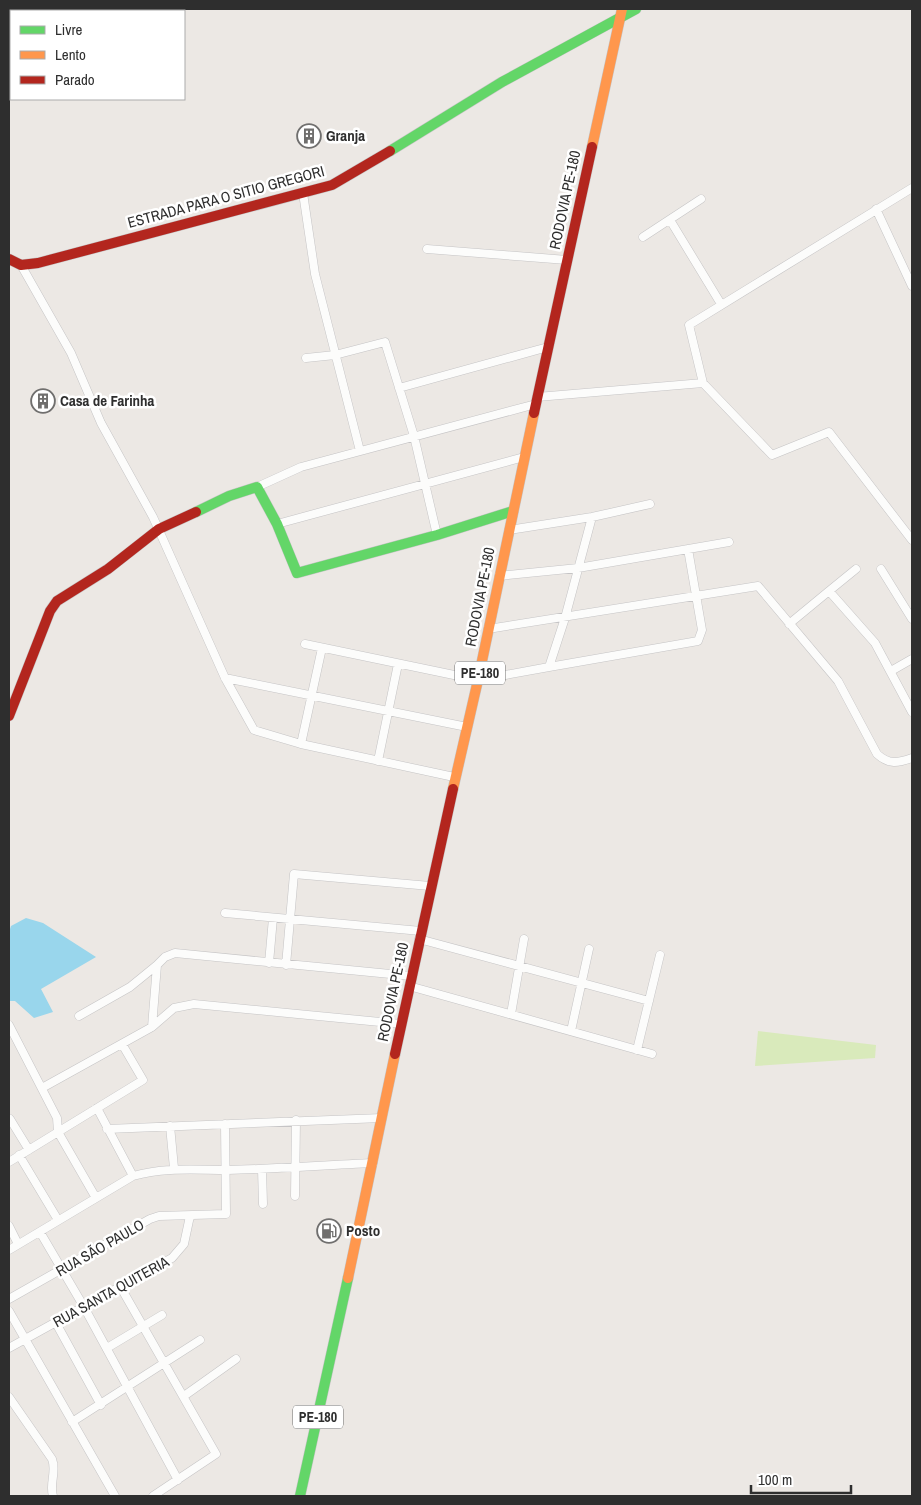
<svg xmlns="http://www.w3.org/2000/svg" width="921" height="1505" font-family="'Archivo Narrow',sans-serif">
	<rect width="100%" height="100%" fill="#ece8e4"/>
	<path fill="#d9eabb" d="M758,1031l118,14 -1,13 -120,8z"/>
	<path fill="#99d6ec" d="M26,918l17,5 53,34 -55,32 12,23 -19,6 -19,-17h-6v-69l2,-6z"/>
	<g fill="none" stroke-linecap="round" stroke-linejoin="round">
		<g stroke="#c5c4c5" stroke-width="9">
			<path id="street" d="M912,188l-223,137 14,58 69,72 57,-23 83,108
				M303,193l12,81 45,177
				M876,209l36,77
				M670,220l51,84
				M643,237l58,-38
				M427,249l140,11
				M21,265l50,88 30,70 52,94 72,161 29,52 47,14
				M306,358l29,-3 50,-13 29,94 23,99
				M399,388l149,-41
				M537,397l166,-14
				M257,487l44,-20 235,-63
				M277,524l247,-67
				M509,530l83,-13 58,-13
				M881,569l31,50
				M499,576l79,-8 151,-26
				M829,591l27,-22
				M789,624l40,-33 46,52 37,69
				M488,629l270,-43 80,95 39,73c12,11 21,9 35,4
				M305,644l173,36 71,-13 16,-49 27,-101
				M322,648l-21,96 153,33
				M549,667l149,-26 4,-11 -14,-81
				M891,671l21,-12
				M225,678l242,49
				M378,761l20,-97
				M225,913l196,18
				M419,939l230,62
				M269,963l4,-45
				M286,965l8,-91 136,12
				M409,986l243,68
				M511,1014l13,-75
				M79,1016l51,-29 27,-22
				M9,1025l48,93 1,14 38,66
				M152,1027l22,-19 20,-4 207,20
				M571,1031l18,-82
				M637,1050l23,-95
				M42,1088l110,-61 5,-62 8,-8 10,-4 236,23
				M97,1108l36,68
				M10,1119l19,31
				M170,1126l4,42
				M107,1129l275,-11
				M19,1155l39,65
				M9,1162l134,-82 -21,-36
				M262,1169l1,35
				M295,1196l1,-76
				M9,1226l9,18
				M40,1232l44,75 94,173
				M9,1250l124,-74c32,-9 62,-6 95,-6 48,-1 97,-5 145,-7
				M120,1286l96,168 -63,42
				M9,1299l141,-80 9,-3 67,-2 -1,-90
				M9,1311l106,185
				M56,1323l45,82
				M9,1348l163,-90 12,-14 6,-28
				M107,1348l55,-33
				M184,1396l52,-37
				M9,1397l43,62c5,12 -3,25 1,37
				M72,1422l128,-82"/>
		</g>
		<g stroke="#c5c4c5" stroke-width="11">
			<path id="fast" d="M390,151l112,-69 134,-73
				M196,512l33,-16 28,-9 20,37 20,49 140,-38 76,-24
				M300,1496l48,-218"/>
		</g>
		<g stroke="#c5c4c5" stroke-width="11">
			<path id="slow" d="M592,147l30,-138
				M453,789l25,-109 56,-267
				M348,1278l47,-224"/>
		</g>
		<g stroke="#c5c4c5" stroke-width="11">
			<path id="jam" d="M9,259l12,6 17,-2 294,-78 58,-34
				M534,413l58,-266
				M9,716l41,-105 7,-10 51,-32 51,-40 37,-17
				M395,1054l58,-265"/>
		</g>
		<use href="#street" stroke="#fcfcfb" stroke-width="8"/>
		<use href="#fast" stroke="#63d668" stroke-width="10"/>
		<use href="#slow" stroke="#ff974d" stroke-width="10"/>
		<use href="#jam" stroke="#b3261e" stroke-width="10"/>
	</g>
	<defs>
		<g id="building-ring" transform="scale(1.25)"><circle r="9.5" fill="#fff" stroke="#706f6e" stroke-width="1.5"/><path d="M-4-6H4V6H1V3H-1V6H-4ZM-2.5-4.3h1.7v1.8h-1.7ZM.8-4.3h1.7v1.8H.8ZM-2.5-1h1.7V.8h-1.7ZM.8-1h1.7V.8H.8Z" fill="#706f6e"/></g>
		<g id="fuel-ring" transform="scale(1.25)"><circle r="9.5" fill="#fff" stroke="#706f6e" stroke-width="1.5"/><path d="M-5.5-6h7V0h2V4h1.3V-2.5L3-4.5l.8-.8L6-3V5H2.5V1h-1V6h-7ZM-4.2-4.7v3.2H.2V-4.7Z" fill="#706f6e"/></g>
	</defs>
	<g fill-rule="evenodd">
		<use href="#building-ring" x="309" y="136"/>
		<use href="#building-ring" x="43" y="401"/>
		<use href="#fuel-ring" x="329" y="1231"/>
	</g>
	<g text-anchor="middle" stroke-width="5" stroke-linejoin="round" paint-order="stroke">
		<g fill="#fff" stroke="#6d6d6d" stroke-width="1">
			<rect x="455" y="661.5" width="50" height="23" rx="4"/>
			<rect x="293" y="1405.5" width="50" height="23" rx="4"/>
		</g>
		<g font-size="14" font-weight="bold" fill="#2e2e2e">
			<text x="480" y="678">PE-180</text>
			<text x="318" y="1422">PE-180</text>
		</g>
		<g font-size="15" font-weight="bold" fill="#2e2e2e" stroke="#fff" text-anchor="start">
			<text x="326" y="141">Granja</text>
			<text x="60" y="406">Casa de Farinha</text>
			<text x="346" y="1236">Posto</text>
		</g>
		<g font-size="15" fill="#2e2e2e" stroke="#fff">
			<text transform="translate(226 197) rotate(-15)" y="5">ESTRADA PARA O SITIO GREGORI</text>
			<text transform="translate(565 200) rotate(-78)" y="5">RODOVIA PE-180</text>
			<text transform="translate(480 597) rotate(-79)" y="5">RODOVIA PE-180</text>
			<text transform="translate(393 992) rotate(-78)" y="5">RODOVIA PE-180</text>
			<text transform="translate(100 1248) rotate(-30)" y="5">RUA SÃO PAULO</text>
			<text transform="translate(111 1292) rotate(-29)" y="5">RUA SANTA QUITERIA</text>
		</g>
	</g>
	<rect width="921" height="1505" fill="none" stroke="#2e2e2e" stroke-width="20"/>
	<rect x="10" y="10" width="175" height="90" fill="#ffffff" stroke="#ababab"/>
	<rect x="20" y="26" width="25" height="8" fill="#63d668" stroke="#ababab"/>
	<text x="55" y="35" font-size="15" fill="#2e2e2e">Livre</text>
	<rect x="20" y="51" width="25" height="8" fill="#ff974d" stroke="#ababab"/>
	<text x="55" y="60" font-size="15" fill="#2e2e2e">Lento</text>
	<rect x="20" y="76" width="25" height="8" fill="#b3261e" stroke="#ababab"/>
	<text x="55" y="85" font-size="15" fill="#2e2e2e">Parado</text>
	<path d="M751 1485v8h100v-8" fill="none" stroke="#2e2e2e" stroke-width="2.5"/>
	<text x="758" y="1485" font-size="15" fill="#2e2e2e" stroke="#ffffff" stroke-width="4" paint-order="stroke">100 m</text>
</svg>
